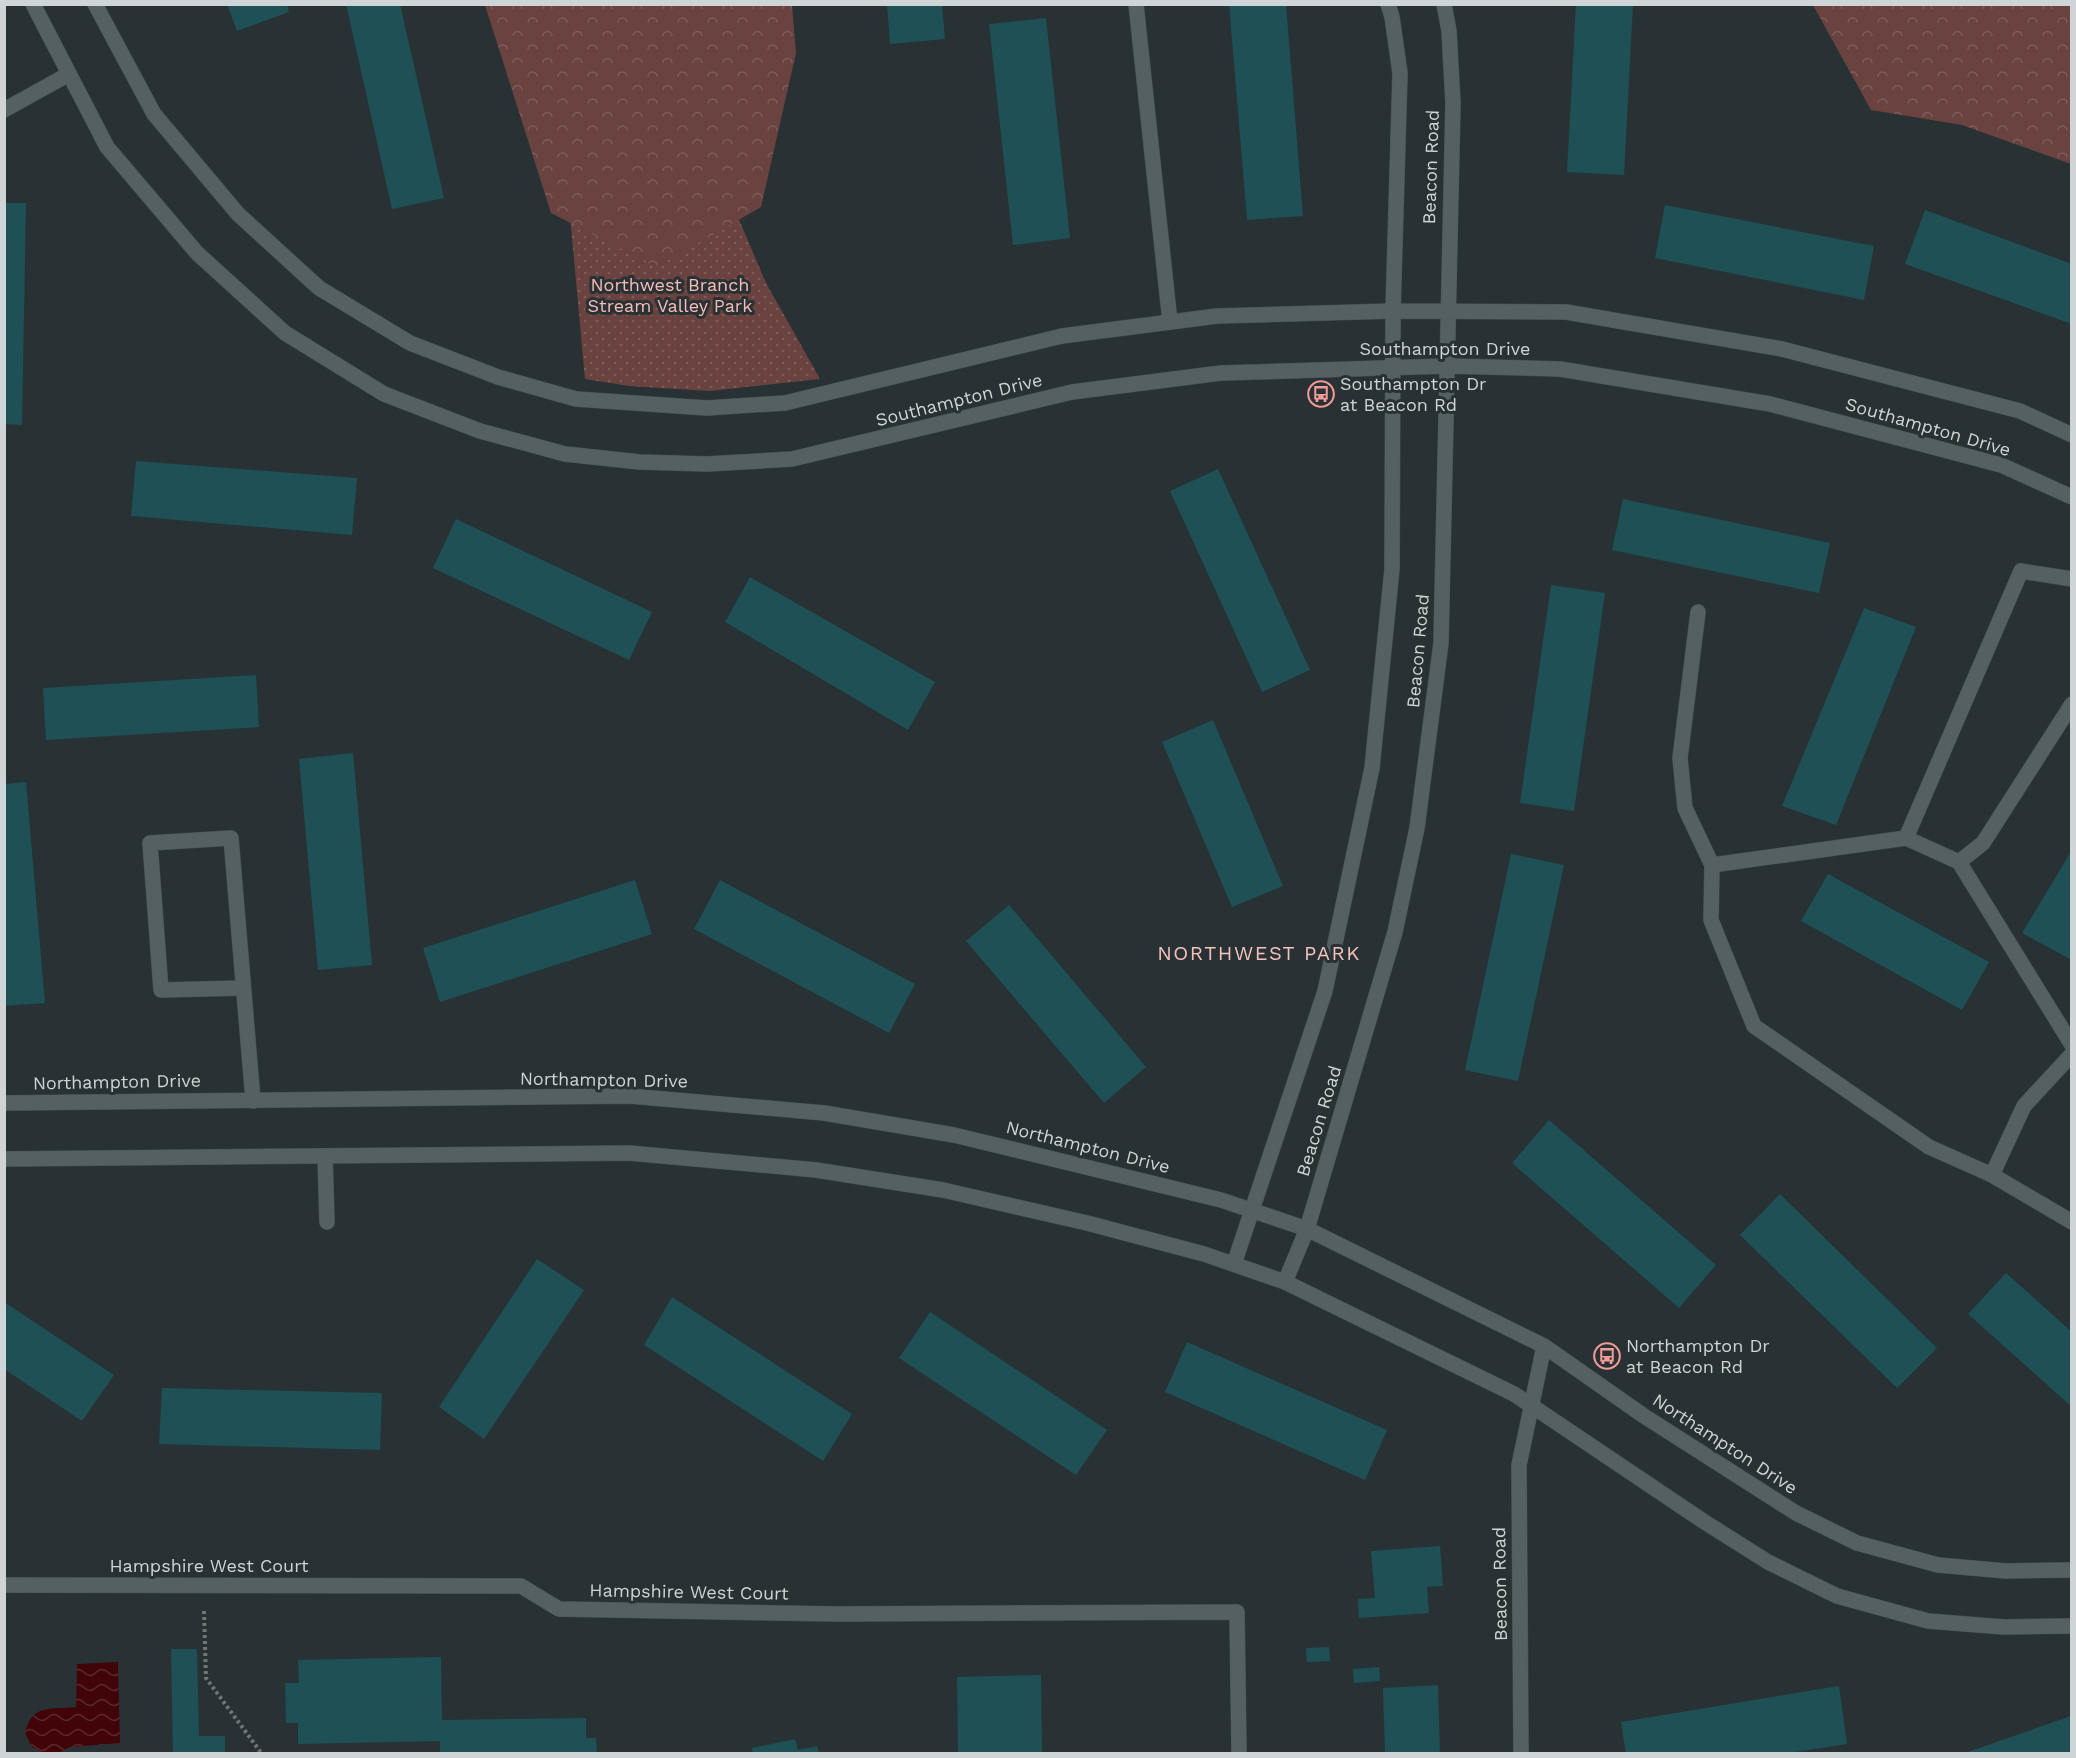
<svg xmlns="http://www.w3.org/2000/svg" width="2076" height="1758" font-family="'Work Sans',sans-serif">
	<defs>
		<pattern id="grass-dots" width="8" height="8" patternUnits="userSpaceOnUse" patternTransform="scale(1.5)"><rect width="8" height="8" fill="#6a4240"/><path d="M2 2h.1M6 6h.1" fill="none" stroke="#7e5c5b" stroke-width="1.8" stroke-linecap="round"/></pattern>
		<pattern id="forest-crowns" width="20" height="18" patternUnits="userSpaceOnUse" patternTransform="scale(1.5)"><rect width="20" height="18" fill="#6a4240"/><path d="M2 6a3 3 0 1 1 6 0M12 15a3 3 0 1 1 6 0" fill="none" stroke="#7e5c5b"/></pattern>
		<pattern id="water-waves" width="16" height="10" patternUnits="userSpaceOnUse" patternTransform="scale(1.5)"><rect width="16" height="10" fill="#410509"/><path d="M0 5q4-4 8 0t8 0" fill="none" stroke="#5b292c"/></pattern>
	</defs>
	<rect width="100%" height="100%" fill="#283234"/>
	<path fill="url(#grass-dots)" d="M566,172l162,22 38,89 54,96 -110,12 -81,-5 -44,-7z"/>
	<path fill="url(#forest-crowns)" d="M485,5h307l4,48 -35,154 -104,60 -106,-54z
		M1813,5h258v159l-109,-39 -91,-15z"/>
	<path fill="url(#water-waves)" d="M118,1662l2,81 -50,4 -9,5 -17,1 -12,-6 -7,-14c7,-30 25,-23 51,-26l1,-43z"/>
	<path fill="#1e5056" d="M227,4h60l2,8 -52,19z
		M346,4h54l44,194 -52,11z
		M887,4h55l3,35 -55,5z
		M1229,4h57l17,212 -56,4z
		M1576,4h57l-9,171 -57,-3z
		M1046,18l24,220 -57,7 -24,-221z
		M4,203h22l-4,222 -18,-1z
		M1665,205l209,41 -10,54 -209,-42z
		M1925,210l147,54v60l-167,-60z
		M136,461l221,17 -5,57 -221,-19z
		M1218,469l92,201 -48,22 -92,-201z
		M1623,499l207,44 -11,50 -207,-43z
		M456,519l196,93 -23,48 -196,-92z
		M750,577l185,105 -27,48 -183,-108z
		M1551,585l54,8 -31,218 -54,-8z
		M1864,608l52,19 -80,198 -54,-19z
		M256,675l3,52 -213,13 -3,-52z
		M1213,720l70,166 -51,21 -70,-165z
		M353,753l19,212 -54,5 -19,-211z
		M26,782l19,221 -41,3v-222z
		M2072,850v107l-2,2 -48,-26z
		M1511,854l53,11 -46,216 -53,-11z
		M1828,874l161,88 -27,48 -161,-89z
		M635,880l17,54 -212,68 -17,-54z
		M720,880l195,104 -26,49 -195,-104z
		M1009,905l137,162 -42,36 -138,-162z
		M1549,1120l167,145 -37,43 -167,-145z
		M1780,1194l157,154 -40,40 -157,-153z
		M537,1259l47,31 -100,149 -45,-32z
		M2006,1273l66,59v75l-104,-93z
		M672,1297l180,117 -29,47 -179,-116z
		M4,1302l110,73 -32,46 -78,-52z
		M930,1312l177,118 -31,45 -177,-117z
		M1187,1342l200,88 -22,50 -200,-88z
		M162,1388l220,5 -2,57 -221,-6z
		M1440,1546l3,40 -16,1 2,26 -70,5 -1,-19 17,-1 -4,-47z
		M1329,1647l1,14 -23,1 -1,-14z
		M171,1649h26l2,87h26v18h-52z
		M441,1657l1,63 144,-2v20h10l1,16h-157v-13l-142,3v-21h-12l-1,-40h14l-1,-23z
		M1379,1667l1,14 -26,2 -1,-14z
		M1041,1675l1,79h-84l-1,-77z
		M1438,1685l2,69h-55l-2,-66z
		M1839,1686l8,58 -64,10h-157l-5,-32z
		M2071,1716l1,38h-107v-1z
		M795,1739l3,11 19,-4 2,8h-66l-1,-6z"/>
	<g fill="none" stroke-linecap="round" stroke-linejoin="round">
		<g stroke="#464e4f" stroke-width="16">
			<path id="service" d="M1136,4l34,318
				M4,110l65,-36
				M1698,612l-18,146 5,50 27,57 -1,55 43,106 175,121 63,28 32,-69 48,-52
				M1906,838l115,-267 51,8
				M1959,862l24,-19 89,-139
				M1712,865l194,-27 53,24 113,183
				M243,988l-82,2 -11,-147 81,-5c7,87 15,175 22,263
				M325,1156l2,66
				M1992,1175l80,47"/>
		</g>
		<g stroke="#464e4f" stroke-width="16">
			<path id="minor" d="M33,4l74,143 90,106 88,80 99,61 96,37 85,23 75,8 67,2 85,-5 280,-67 149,-19 226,-7 113,3 210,35 231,61 71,32
				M95,4l59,110 84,100 81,74 91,55 88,34 78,22 131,9 78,-5 277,-67 155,-20 176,-5 173,1 216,37 238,62 52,24
				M4,1103l626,-7 194,17 130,22 267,65 86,29 237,117 100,70 152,97 61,30 81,22 68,6 66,-1
				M4,1159l625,-6 187,17 127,20 144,33 117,31 81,28 229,112 189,127 65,41 69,34 91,25 76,6 68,-1
				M1234,1264l91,-273 47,-223 20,-199 1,-258 7,-238 -8,-56 -4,-13
				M1285,1282l22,-53 88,-297 22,-104 24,-185 12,-540 -4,-72 -5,-27
				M4,1585l517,1 38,23 279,5 399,-2 2,142
				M1521,1754l-2,-289 25,-119"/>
		</g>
		<path stroke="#6e7778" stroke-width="4" stroke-dasharray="3 3" stroke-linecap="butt" d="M204,1611l2,67 56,76"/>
		<use href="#service" stroke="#556062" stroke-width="15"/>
		<use href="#minor" stroke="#556062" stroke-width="15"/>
	</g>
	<defs>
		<g id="bus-ring" transform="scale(1.35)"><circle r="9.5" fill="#283234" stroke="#f59b97" stroke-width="1.5"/><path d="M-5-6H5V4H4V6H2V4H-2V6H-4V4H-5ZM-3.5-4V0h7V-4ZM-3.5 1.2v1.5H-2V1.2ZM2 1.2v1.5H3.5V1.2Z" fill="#f59b97"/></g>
	</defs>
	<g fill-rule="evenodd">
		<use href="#bus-ring" x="1321" y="394"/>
		<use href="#bus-ring" x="1607" y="1356"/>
	</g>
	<g text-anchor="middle" stroke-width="6" stroke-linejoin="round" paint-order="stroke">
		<g font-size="18" fill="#cfd5d6" stroke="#283234">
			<text transform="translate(1431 167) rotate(-88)" y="6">Beacon Road</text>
			<text x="1445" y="355">Southampton Drive</text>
			<text transform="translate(959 400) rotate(-14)" y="6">Southampton Drive</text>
			<text transform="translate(1928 427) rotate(16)" y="6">Southampton Drive</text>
			<text transform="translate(1418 651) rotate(-85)" y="6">Beacon Road</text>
			<text transform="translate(604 1080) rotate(1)" y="6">Northampton Drive</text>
			<text transform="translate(117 1082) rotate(-1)" y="6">Northampton Drive</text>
			<text transform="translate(1319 1121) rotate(-73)" y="6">Beacon Road</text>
			<text transform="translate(1088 1147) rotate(14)" y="6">Northampton Drive</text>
			<text transform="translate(1725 1444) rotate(33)" y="6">Northampton Drive</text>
			<text x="209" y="1572">Hampshire West Court</text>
			<text transform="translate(1500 1584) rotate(-91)" y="6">Beacon Road</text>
			<text transform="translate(689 1592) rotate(1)" y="6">Hampshire West Court</text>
		</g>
		<g font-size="18" fill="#f9bbb7" stroke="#283234">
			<text x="670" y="291">Northwest Branch<tspan x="670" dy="21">Stream Valley Park</tspan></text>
		</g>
		<g font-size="18" fill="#cfd5d6" stroke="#283234" text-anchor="start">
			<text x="1340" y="390">Southampton Dr<tspan x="1340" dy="21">at Beacon Rd</tspan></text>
			<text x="1626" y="1352">Northampton Dr<tspan x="1626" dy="21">at Beacon Rd</tspan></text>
		</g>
		<g font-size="20" letter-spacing="1.5" fill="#f6c2be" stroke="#283234">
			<text x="1259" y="960">NORTHWEST PARK</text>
		</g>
	</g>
	<rect width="2076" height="1758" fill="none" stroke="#cfd5d6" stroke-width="12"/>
</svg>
